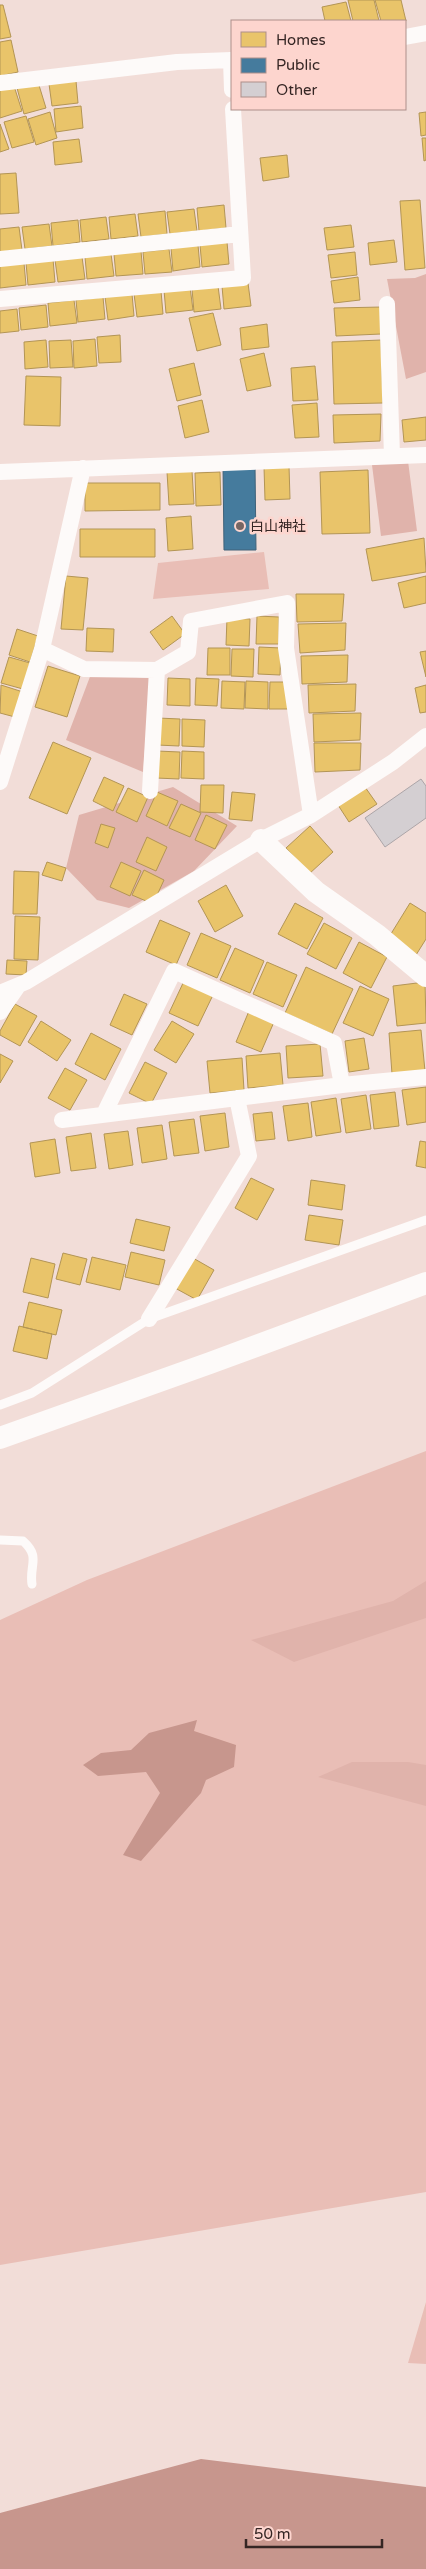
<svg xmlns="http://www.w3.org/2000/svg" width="426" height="2569" font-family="'Varela Round','Noto Sans JP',sans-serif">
	<rect width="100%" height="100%" fill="#f2ddd8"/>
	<path fill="#e9beb6" d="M264,552l5,37 -116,10 5,-36z
		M426,1451v741l-426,73v-645l87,-40z
		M426,2302v62l-18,-1z"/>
	<path fill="#e0b3ab" d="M426,274v98l-20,7 -19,-100 28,-1z
		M408,461l9,70 -36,5 -9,-71z
		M91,674l60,4 -8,94 -77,-32z
		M173,787l64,39 -43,45 -65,37 -32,-8 -31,-32 13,-53z
		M426,1581v37l-132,44 -43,-22 142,-39z
		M352,1762h56l18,3v41l-108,-29z"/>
	<path fill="#c7968d" d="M197,1720l-3,11 42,14 -2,22 -28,13 -5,13 -60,68 -18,-6 37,-62 -14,-21 -48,4 -15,-11 18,-12 30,-3 18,-17z
		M201,2459l225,28v82h-426v-56z"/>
	<path fill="#e9c46a" stroke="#b39555" d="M348,0h26l5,21h-26z
		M375,0h26l5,21h-25z
		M346,2l5,19h-26l-3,-14z
		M0,5h3l8,32 -11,2z
		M11,40l7,32 -18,4v-34z
		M76,81l2,22 -26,3 -3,-22z
		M38,82l8,26 -22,6 -7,-26z
		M14,86l8,25 -22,7v-28z
		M81,106l2,22 -27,4 -2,-23z
		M50,112l7,26 -21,7 -8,-26z
		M426,112v23l-5,1 -2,-23z
		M26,116l8,26 -22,6 -8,-26z
		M0,124l9,25 -9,3z
		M422,138h4v22l-2,1z
		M79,139l3,23 -27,3 -2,-23z
		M287,155l2,22 -26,4 -3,-23z
		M16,173l3,40 -19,1v-40z
		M420,200l5,68 -20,2 -5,-69z
		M224,205l2,23 -27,3 -2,-23z
		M194,209l3,22 -27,3 -3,-22z
		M165,211l2,23 -26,3 -3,-23z
		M135,214l3,22 -27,3 -2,-22z
		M106,217l3,22 -27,3 -2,-22z
		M78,220l2,22 -27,4 -2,-23z
		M49,224l3,22 -27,3 -3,-22z
		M351,225l3,22 -27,3 -3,-22z
		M19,227l3,23 -22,2v-23z
		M394,240l3,22 -27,3 -2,-22z
		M227,242l2,22 -27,3 -2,-22z
		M198,245l2,22 -27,4 -2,-23z
		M169,249l3,23 -27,2 -2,-22z
		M141,251l2,23 -27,2 -2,-22z
		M355,252l2,23 -26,3 -3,-23z
		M111,254l3,22 -27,3 -2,-22z
		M82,257l3,22 -27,3 -3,-22z
		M53,259l2,23 -27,3 -2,-22z
		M24,263l2,22 -26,3v-22z
		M358,277l2,23 -26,3 -3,-22z
		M248,283l3,23 -27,3 -2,-23z
		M218,286l3,23 -27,3 -2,-23z
		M190,287l3,23 -27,3 -2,-23z
		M161,291l2,23 -26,3 -3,-23z
		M132,294l2,22 -26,4 -3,-23z
		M103,297l2,22 -27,3 -2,-22z
		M74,300l3,23 -27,3 -2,-23z
		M46,305l2,22 -27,3 -2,-22z
		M382,307l-1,27 -45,2 -2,-28z
		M17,309l2,22 -19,2v-22z
		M213,313l8,32 -24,6 -8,-33z
		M267,324l2,23 -27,3 -2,-22z
		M120,335l1,27 -22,1 -2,-26z
		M95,339l2,27 -23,2 -1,-27z
		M46,340l2,27 -23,2 -1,-27z
		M71,340l2,27 -23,1 -1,-27z
		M381,340l2,63 -49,1 -2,-62z
		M264,353l7,33 -24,5 -7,-32z
		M194,363l7,32 -24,6 -8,-32z
		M315,366l3,34 -25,1 -2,-33z
		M26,376l35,1 -1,49 -36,-1z
		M202,400l7,32 -24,6 -7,-32z
		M317,403l2,34 -24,1 -3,-33z
		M381,414l-1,27 -46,2 -1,-28z
		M426,417v23l-22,2 -2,-22z
		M289,466l1,33 -25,1 -1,-33z
		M368,470l2,63 -48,1 -2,-62z
		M192,471l2,33 -25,1 -2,-33z
		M220,472l1,33 -25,1 -1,-33z
		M85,483h75v27l-75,1z
		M191,516l2,33 -25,2 -2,-33z
		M80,529h75v28h-75z
		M424,538l2,34 -54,9 -6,-32z
		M66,576l22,2 -5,52 -22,-1z
		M426,576v27l-22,5 -6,-25z
		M296,594h48l-2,27 -45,1z
		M172,616l13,18 -22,16 -13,-18z
		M257,616l22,1v27h-23z
		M227,618l23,1 -1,27 -23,-1z
		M346,623l-1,27 -45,3 -2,-29z
		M87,628l27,1 -1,23 -27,-1z
		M17,629l21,7 -8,26 -21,-7z
		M259,647l22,1 -1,27 -22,-1z
		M208,648h22v27h-23z
		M232,649h22l-1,28 -22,-1z
		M426,651v26l-6,-25z
		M348,655l-1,27 -45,2 -1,-28z
		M9,657l21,6 -7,26 -22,-6z
		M48,666l32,10 -13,41 -32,-10z
		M168,678l22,1v27l-23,-1z
		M196,678l23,1 -2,27 -22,-1z
		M222,681l23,1 -1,27 -23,-1z
		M246,681l22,1v27l-23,-1z
		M270,682h16l5,27h-22z
		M356,684l-1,27 -46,2 -1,-28z
		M1,685l22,7 -8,25 -15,-4z
		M426,685v27l-6,1 -5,-25z
		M361,713l-1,27 -46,2 -1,-28z
		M158,718l22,1 -1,27 -22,-1z
		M182,719l23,1 -1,27 -22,-1z
		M53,742l38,16 -24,56 -38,-16z
		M314,743h47l-1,27 -45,2z
		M157,751l23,1 -1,27 -23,-1z
		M182,751l22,1v27l-23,-1z
		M104,777l20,9 -11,25 -20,-10z
		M201,785h23l-1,28 -23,-1z
		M365,787l12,17 -28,18 -11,-17z
		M128,788l20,9 -11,25 -21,-10z
		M157,792l21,9 -11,25 -21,-10z
		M232,792l23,2 -3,27 -23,-2z
		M181,804l20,9 -11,24 -21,-9z
		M206,815l21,10 -12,24 -20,-9z
		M101,824l14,4 -7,20 -13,-5z
		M310,826l23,26 -24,22 -23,-26z
		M147,837l20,10 -11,24 -20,-9z
		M47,862l19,6 -4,13 -20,-6z
		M121,862l20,9 -11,25 -20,-9z
		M144,870l20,10 -11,24 -21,-9z
		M14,871l25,1 -2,42h-24z
		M226,885l17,31 -28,16 -17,-31z
		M295,903l28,15 -16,31 -29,-15z
		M410,903l16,10v26l-10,16 -27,-18z
		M15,916l25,1 -2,43 -24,-1z
		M160,920l30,13 -14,32 -30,-13z
		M324,923l28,15 -16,31 -29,-15z
		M201,933l30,13 -14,32 -30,-13z
		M359,942l28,15 -16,31 -28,-15z
		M235,948l29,13 -14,32 -30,-13z
		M7,960l20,1 -1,14 -20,-1z
		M267,962l30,13 -14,32 -30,-13z
		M306,967l47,22 -21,45 -47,-21z
		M184,981l29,14 -15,31 -29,-13z
		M425,982l1,41 -29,3 -4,-40z
		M360,986l29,13 -16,37 -30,-13z
		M124,994l23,10 -15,31 -22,-10z
		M15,1004l22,12 -17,30 -20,-11v-4z
		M249,1011l25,11 -13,30 -25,-10z
		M41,1021l30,19 -14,21 -29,-19z
		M172,1021l22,13 -18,29 -22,-13z
		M421,1030l4,41 -33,3 -3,-41z
		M91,1033l30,16 -16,31 -30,-16z
		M364,1038l5,31 -20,3 -4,-31z
		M320,1044l3,32 -35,2 -2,-32z
		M280,1053l3,32 -35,3 -2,-32z
		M0,1054l13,7 -13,22z
		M242,1058l2,32 -34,3 -3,-32z
		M145,1062l22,11 -16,31 -22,-11z
		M65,1068l22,12 -17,30 -22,-12z
		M426,1087v35l-19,3 -5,-35z
		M395,1092l4,34 -25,3 -4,-34z
		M366,1095l5,34 -25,4 -5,-34z
		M336,1098l5,34 -25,4 -5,-34z
		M308,1103l4,34 -24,4 -5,-35z
		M272,1112l3,27 -19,2 -3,-27z
		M225,1113l4,34 -24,4 -5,-35z
		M194,1119l5,34 -25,3 -5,-34z
		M162,1125l5,34 -25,4 -5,-35z
		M128,1131l5,34 -24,4 -5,-35z
		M91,1133l5,35 -25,3 -5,-34z
		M55,1139l5,34 -25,4 -5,-34z
		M420,1141l6,1v26l-10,-2z
		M251,1178l23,11 -17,31 -22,-12z
		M311,1180l34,5 -3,25 -34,-5z
		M309,1215l34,5 -4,25 -34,-5z
		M136,1219l34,8 -6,24 -34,-8z
		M131,1252l34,8 -6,25 -34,-8z
		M63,1253l24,6 -7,26 -24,-6z
		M92,1257l34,8 -6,25 -34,-8z
		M31,1258l24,6 -7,34 -25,-6z
		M193,1258l21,12 -17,30 -22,-12z
		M29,1302l33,8 -6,25 -33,-8z
		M19,1326l33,8 -5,25 -34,-8z"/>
	<path fill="#457b9d" stroke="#406279" d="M255,465l1,85h-32l-1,-84z"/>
	<path fill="#d4cfd2" stroke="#aca5a8" d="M421,779l5,7v32l-41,29 -20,-29z"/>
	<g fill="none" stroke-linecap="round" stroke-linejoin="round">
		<path stroke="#fdfaf9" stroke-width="9" d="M0,1405l32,-12 117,-74 277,-99
			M0,1540l23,1c18,16 6,24 9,43"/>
		<path stroke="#fdfaf9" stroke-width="16" d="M405,37l21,-4
			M231,60l1,30
			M0,83l177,-21 55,-2
			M0,259l240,-25
			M0,299l243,-21 -10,-169
			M387,304l5,152
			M0,472l426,-17
			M42,649l42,20 73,1
			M0,782l42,-133 41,-181
			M150,791l7,-121 31,-18 3,-31 96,-18 -1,45 25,167
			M0,993l26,-11 235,-142 50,-25 82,-53 33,-26
			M0,1012l18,-26
			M104,1114l70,-143 160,72 8,42
			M62,1120l280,-35 84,-8
			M149,1319l100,-163 -12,-58"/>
		<path stroke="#fdfaf9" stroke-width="22" d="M261,840l55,52 61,43 49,41
			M0,1438l210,-75 216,-80"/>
	</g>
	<circle fill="#776663" stroke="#fdd5ce" stroke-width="2" cx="240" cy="526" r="5"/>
	<g text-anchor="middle" stroke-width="5" stroke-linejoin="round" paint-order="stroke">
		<g font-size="14" fill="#352624" stroke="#fdd5ce" text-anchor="start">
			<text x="250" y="531">白山神社</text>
		</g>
	</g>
	<rect x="231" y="20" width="175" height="90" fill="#fdd5ce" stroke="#ad8f8a"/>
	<rect x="241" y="32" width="25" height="15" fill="#e9c46a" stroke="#ad8f8a"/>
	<text x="276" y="45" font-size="15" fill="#352624">Homes</text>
	<rect x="241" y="58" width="25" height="15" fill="#457b9d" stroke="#ad8f8a"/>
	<text x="276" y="70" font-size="15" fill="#352624">Public</text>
	<rect x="241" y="82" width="25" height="15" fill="#d4cfd2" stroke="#ad8f8a"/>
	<text x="276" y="95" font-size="15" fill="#352624">Other</text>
	<path d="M246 2539v8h136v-8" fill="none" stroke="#352624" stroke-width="2.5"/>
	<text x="254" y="2539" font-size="15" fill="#352624" stroke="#fdd5ce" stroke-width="4" paint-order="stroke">50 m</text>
</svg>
